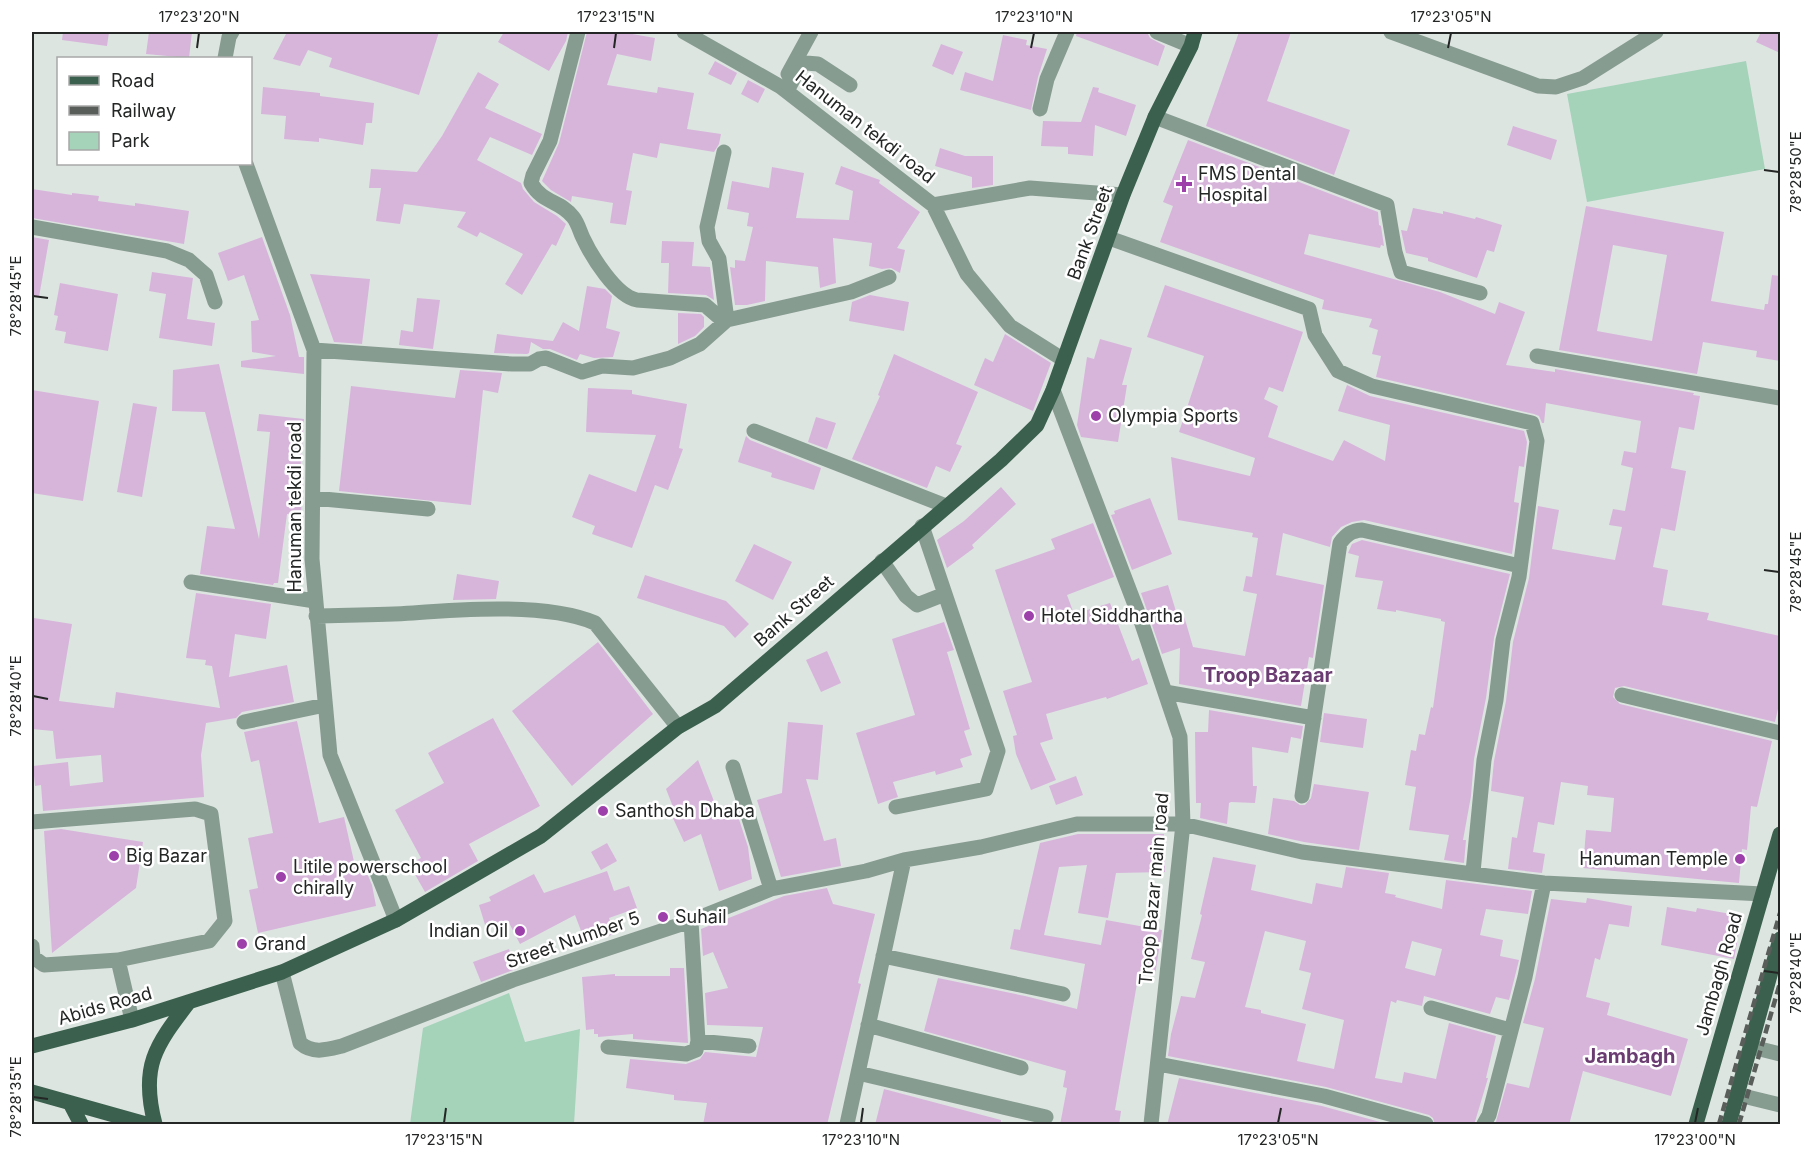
<svg xmlns="http://www.w3.org/2000/svg" width="1812" height="1156" font-family="Inter,sans-serif">
	<rect width="100%" height="100%" fill="#dde5e1"/>
	<path fill="#a4d3ba" d="M1746,61l19,108 -178,33 -20,-108z
		M509,993l16,49 55,-13 -6,95h-164l13,-96z"/>
	<path fill="#d7b5db" fill-rule="evenodd" d="M63,32h46l-2,14 -45,-6z
		M149,32h43l-3,26 -43,-4z
		M287,32h152l-20,63 -90,-28 3,-9 -24,-8 -8,16 -27,-7z
		M504,32h64l-2,9 -17,30 -51,-29z
		M587,32h34l34,6 -4,23 -34,-7 -10,31 50,8 1,-6 36,6 -7,36 34,5 -2,10 -5,8 -54,-9 -3,15 -24,-5 -7,37 6,1 -6,34 -16,-2 3,-20 -41,-7 -1,6 -20,-12 -9,-9 17,-38z
		M1077,32h70l3,6 15,8 -7,20 -82,-30z
		M1239,32h52l-24,69 83,29 -16,45 -128,-49z
		M1761,32h19v21l-24,-11z
		M1003,35l24,5 -1,5 21,4 -9,28 -7,33 -71,-20 5,-18 28,9z
		M941,44l22,8 -10,23 -21,-9z
		M715,61l22,12 -6,12 -23,-11z
		M478,72l21,12 -14,24 57,26 -10,21 -42,-18 -13,23 44,23 2,6 11,13 23,14 9,8 -10,22 -4,-2 -30,51 -17,-11 18,-30 -43,-22 -3,5 -20,-10 9,-15 -62,-8 -4,20 -24,-3 5,-33h-12l2,-19 46,3 25,-36z
		M748,80l17,9 -7,14 -17,-9z
		M263,87l57,6v3l54,7 -2,20h-6l-3,22 -44,-7v4l-35,-3 2,-23 -25,-2z
		M1093,87l6,1 -1,4 38,13 -10,31 -31,-11 -2,31 -25,-2v-7l-27,-1 2,-25 38,1z
		M1513,126l44,14 -6,20 -44,-15z
		M1188,140l190,72 1,13 2,1 3,20 -3,-1 -1,3 -71,-14 -5,20 136,38 55,22 4,-12 26,10 -19,53 49,7v-3l139,24 -1,2 7,1 -6,34 -15,-3 -8,41 15,3 -11,60 -14,-3 -8,39 15,3 -6,35 47,8 -2,7 73,16v64l-5,22 -151,-36 -9,2 -2,9 7,7 152,37 -15,66 -6,-1 -4,44 -5,-1 -3,34 -156,-15 3,-38 25,2 3,-34 -27,-3 1,-9 -27,-4 -7,43 -16,-3 -5,30 12,2 -3,19 -34,-4 4,-32 5,1 7,-41 -33,-6 3,-30 12,-60 7,-59 16,-64 9,-72 21,4 -7,39 63,11 7,-33 -13,-2 4,-16 12,2 8,-43 -12,-3 3,-14 12,2 5,-32 -95,-18 -2,20h-2l-3,-7 -5,-2 -158,-37 5,-21 -9,-2 6,-24 -9,-3 3,-8 -50,-10 2,-9 -164,-58 13,-36 -10,-4z
		M940,148l25,8h28v29l-21,3v-11l-37,-11z
		M841,166l39,14 -1,3 41,29 -23,36 8,2 -5,23 -9,-5 -9,1 -13,-3 3,-23 -39,-5 3,45 -16,5 -2,-21 -52,-6 -1,40 -18,4h-12l-5,-38 5,1v-8l10,1 8,-34 -6,-1 2,-13 -22,-4 5,-28 37,7 3,-21 32,6 -8,45 53,2 4,-29 -18,-7z
		M32,189l40,6v-2l27,3 -1,5 37,5v-3l54,8 -5,33 -152,-26z
		M1586,206l138,26 -13,69 53,9 1,-6h3l4,-29 8,1v85l-24,-4 1,-6 -54,-9 -6,32 -138,-24zM1613,245l54,10 -15,86 -55,-10z
		M1413,208l30,6v-3l32,8 1,-2 26,8 -8,27 -7,-2 -10,28 -49,-17v-3l-22,-5 -5,-23 6,1z
		M32,237l17,3 -10,57h-7z
		M262,237l28,78 9,42h5v17l-63,-7v-6l35,-5 -24,-4 -1,-31 8,-1 -15,-45 -16,6 -10,-28z
		M662,241l32,1 -2,24 18,1 4,33 -8,-5 -38,-2 1,-30h-8z
		M152,272l41,6 -6,41 28,4 -3,23 -53,-8 7,-44 -17,-3z
		M310,274l60,5 -8,65 -28,-2z
		M60,283l58,11 -10,57 -44,-8 2,-11 -11,-2 3,-14 -4,-1z
		M1165,285l138,47 -20,60 -14,-5 -5,12 14,7 -10,31 65,24 11,-21 41,21 5,-36 -52,-14 9,-26 23,11 154,35 3,11 -3,25 -5,-1 -5,36 5,1 -7,51 -148,-34 -12,2 -11,5 -9,10 -2,10 -47,-14 -7,42 48,10 -11,73 -4,-1 -8,49 -122,-22 1,-36 -18,6 -21,-61 27,-8 10,33 6,-2 9,31 52,9 12,-62 -14,-3 3,-15 6,1 6,-39 -6,-1 1,-4 -75,-13 -7,-63 79,19 5,-18 -76,-26 25,-76 -57,-19z
		M587,286l18,3 7,7 -6,32 14,4 -7,25 -19,1 -14,-4 -3,6 -27,-11h-7l-12,-7 -2,11 -2,1 -33,-1 3,-19 56,7 10,-19 16,9z
		M870,295l39,7 -5,29 -55,-10 3,-19z
		M417,298l23,2 -7,49 -34,-4 2,-15 12,2z
		M678,313l23,1 3,3v10l-9,9 -17,8z
		M1005,334l46,29 -18,48 -59,-26 11,-27 8,4z
		M1100,339l32,9 -10,37h5l-9,57 -37,-5 -4,-12 10,-68 7,2z
		M894,354l84,38 -22,52 6,2 -12,26 -14,-6 -9,22 -75,-29 28,-63 -2,-1z
		M219,364l40,175 11,-107 -13,-1 2,-17 45,5 -4,55h3l-2,41 -14,-1 -9,69h-4l-1,2 -73,-11 7,-48 28,3 -30,-117 -33,-1 1,-41z
		M460,370l42,3 -4,20 -15,-3 -12,115 -132,-14 12,-105 104,12z
		M588,388l44,2v4l55,10 -8,44 4,1 -15,41 -13,-5 -23,63 -40,-14 3,-8 -23,-9 17,-43 47,18 20,-57 -70,-3z
		M32,390l67,11 -16,100 -51,-8z
		M133,403l24,4 -15,90 -25,-5z
		M816,417l20,6 -9,26 -19,-7z
		M746,436l4,4 71,28 -7,22 -43,-13 1,-4 -34,-11z
		M1001,487l15,17 -44,41 2,3 -27,20 -10,-28 27,-19z
		M1150,498l22,56 -40,16 -21,-55 4,-1 -1,-3z
		M1093,523l21,54 -47,18 7,19 36,-11 22,58 7,-3 9,26 -41,15 -1,-2 -60,17 7,25 -13,4 16,37 -25,10 -15,-36 -3,-18 4,-1 -14,-44 29,-9 -37,-112 60,-21 -4,-10z
		M1362,540l148,34 -16,64 -8,60 -12,61 -3,37 -8,44h3l-2,23 -20,-3 5,-25 -40,-5 7,-43 -11,-2 6,-35 5,1 3,-17 6,1 6,-28 2,1 12,-86 -4,-1v-2l-45,-9v2l-19,-3 6,-28 -28,-4 4,-21 -11,-3 4,-9z
		M754,544l38,18 -19,38 -38,-19z
		M457,574l42,7 -3,18 -43,1z
		M645,575l81,26 23,23 -14,14 -11,-12 -87,-28z
		M196,593l75,11 -5,35 -31,-5 -6,43 58,-12 7,37 -52,10 -6,6 -30,5 -5,32 3,42 -161,14 -2,-26 -6,1 -2,-20 35,-4 2,24 33,-4 -2,-27 -45,4 -3,-28 -21,-2v-95l2,-16 38,6 -13,77 55,7 2,-16 104,16 -8,-42 -7,-1 1,-5 -20,-2z
		M944,622l10,28 -7,2 23,77 -6,2 8,24 -12,4 3,8 -27,8 -1,-4 -42,11 5,15 -20,7 -22,-71 59,-18 -23,-76z
		M598,642l55,72 -81,72 -60,-75z
		M827,651l14,32 -20,9 -15,-32z
		M1209,710l94,16 -2,13 -10,-2 -3,16 -36,-6 1,39h4l-2,17 -24,-1 -2,1 -2,21 -27,-6 1,-15h-5l-1,-71h13z
		M1324,713l43,6 -4,29 -43,-6z
		M493,718l47,88 -71,38 9,17 -53,31 -16,-28 12,-6 -26,-48 49,-27 -16,-30z
		M297,721l22,102 25,-6 11,49 8,-2 9,21 4,21 -118,27 -9,-43 9,-2 -10,-50 25,-5 -14,-73 -8,2 -7,-30z
		M788,722l35,3 -5,55 -12,-1 18,62 12,-3 5,28 -60,11 -24,-77 25,-7z
		M698,760l19,49 11,-5 3,4 4,-1 13,40 4,32 -33,12 -18,-57 -17,8 -13,-28 4,-2 -9,-23z
		M1076,776l7,19 -27,10 -7,-19z
		M1314,784l55,8 -10,58 -55,-8 -36,-8 5,-36 21,3 6,4h5l6,-7z
		M61,829l82,13 -7,46 -84,65 -8,-122z
		M1078,834h86l1,38 -49,1 -8,45 -30,-5 9,-48 -28,2 -15,68 57,10 5,-25 56,10 -7,45 -16,-3 -24,138 6,1 -2,14h-59l7,-37 -4,-1 3,-16 -142,-40 14,-53 87,18 52,13 8,-45 -75,-15 4,-20 6,1 20,-87z
		M607,843l10,18 -16,9 -10,-18z
		M1213,857l43,8 -5,25 61,14 4,-21 26,5 4,-21 43,6 -4,20 11,2 -1,2 47,12 4,-29 86,11 -4,23 -42,-5 -6,26 23,5 -3,16 19,4 -10,40 -13,-3 -6,17 -66,-18 -2,10 -25,-6 -1,3 -5,-2 -16,77 27,5 2,-11 32,7 13,-56 47,13 -10,42h2l-14,47h-39l-2,-7 -4,-3 -103,-28 -158,-31 3,-22 10,-38 14,2 10,-36 -14,-3 11,-44 -2,-1zM1265,931l41,10 -7,29 12,3 -9,36 42,11 -10,49 -37,-8 9,-37 -45,-11v-3l-16,-3zM1412,941l30,8 -7,27 -30,-8z
		M607,871l7,20 15,-5 8,22 -28,10 5,16 -28,10 -11,-29 -55,29 -12,-23 -22,7 -7,-23 12,-4 -2,-4 45,-23 10,19z
		M827,888l6,16 42,10 -17,69 3,1 -34,141h-124l4,-22 -33,-3v-5l-48,-7 4,-29 56,5 14,-5 5,-7 51,5 7,-30 -56,-2 -2,-32 23,-5 -15,-36 -10,4 -2,-27 83,-33z
		M1587,898l45,8 -3,21 -20,-3 -9,36 -5,-2 -9,39 24,6 -3,12 81,24 -17,57 -88,-25 -14,54h-74l12,-42 22,5 15,-60 -21,-5 12,-44 16,-80 35,4z
		M1667,907l29,5 1,-4 45,8 -8,43 -73,-14z
		M509,949l7,20 -35,13 -8,-20z
		M670,968h14l4,75 -55,-4v-5l-35,3v-3h-4v-5l-8,1 -4,-53 33,-3v2h55z
		M1179,1078l143,28 69,19h-224z
		M884,1089l117,31v5h-126z"/>
	<g fill="none" stroke-linecap="round" stroke-linejoin="round">
		<path stroke="#879c91" stroke-width="15" d="M578,32l-28,109 -17,34 -2,8c12,21 29,17 42,34 5,6 7,15 10,21 9,19 33,58 54,62l68,5 15,13 7,2 124,-28 38,-15
			M684,32l97,55 152,118 34,69 43,52 54,34
			M1157,32l34,14
			M1391,32l147,54 18,1 27,-9 73,-46
			M225,58l4,-21 3,-5
			M788,74l23,-42
			M787,91l12,-23 7,-5 12,1 32,21
			M1040,109l7,-30 20,-47
			M1155,117l232,88 8,47 6,20 79,21
			M246,164l68,186 -2,209 18,196 66,165
			M933,205l97,-17 93,7
			M32,227l135,24 22,9 17,15 9,27
			M1109,238l200,71 6,26 23,36 34,15 160,37 5,18 -18,136 -16,63 -7,60 -12,60 -11,112
			M314,350l198,14h18l9,-5 7,-1 36,14 20,-6 31,2 37,-10 30,-14 27,-24 -8,-61 -10,-18 -2,-14 17,-75
			M1537,356l243,42
			M1053,390l87,228 40,119 3,87 -32,300
			M754,431l192,75
			M313,498l115,11
			M882,561l24,35 11,9 28,-11
			M191,582l124,19
			M316,616c32,-1 65,-1 97,-3 51,-4 136,-10 182,10l83,104
			M1165,692l149,26
			M1622,695l158,38
			M244,722l81,-17
			M733,767l38,122
			M1302,796l38,-253c7,-9 11,-12 22,-13l158,36
			M896,807l90,-18 12,-38 -76,-225
			M32,822l163,-13 16,5 14,107 -16,20 -91,19 14,60
			M32,946l1,11 11,8 74,-5
			M883,956l180,38
			M282,972l18,71c13,11 26,7 42,3l171,-66 178,-59 80,-32 95,-18 38,-11 77,-13 96,-23h106l119,28 242,31 219,11
			M1431,1008l79,22
			M868,1025l153,43
			M698,1041l51,5
			M608,1047l78,7 10,-4 2,-9 -7,-120
			M1752,1047l28,7
			M1158,1064l166,32 102,28
			M858,1073l188,44
			M1739,1095l41,10
			M847,1124l57,-264
			M1484,1124l5,-9 36,-138 19,-94"/>
		<path stroke="#3b614e" stroke-width="15" d="M32,1046l100,-26 150,-48 114,-52 145,-84 137,-109 37,-21 286,-246 36,-35 16,-35 70,-195 32,-78 36,-71 4,-14
			M32,1092l114,32
			M70,1103l11,21
			M155,1124c-15,-57 0,-78 34,-122
			M1696,1124l84,-290
			M1729,1124l51,-185"/>
		<path stroke="#595e5b" stroke-width="4.5" stroke-dasharray="9 4.5" stroke-linecap="butt" d="M1719,1124l61,-211
			M1739,1124l41,-141"/>
	</g>
	<path fill="none" stroke="#232624" stroke-width="2" d="M197,48l2,-15M614,48l2,-15M1031,48l3,-15M1448,48l3,-15M1764,170l15,2M33,296l15,2M1764,570l15,2M33,696l15,3M1764,971l15,2M33,1097l15,2M444,1123l2,-15M861,1123l2,-15M1278,1123l3,-15M1695,1123l3,-15"/>
	<g fill="#9d40aa" stroke="#fff" stroke-width="2">
		<path d="M1181 175h6v6h6v6h-6v6h-6v-6h-6v-6h6z"/>
		<circle cx="1096" cy="416" r="6"/>
		<circle cx="1029" cy="616" r="6"/>
		<circle cx="603" cy="811" r="6"/>
		<circle cx="114" cy="856" r="6"/>
		<circle cx="1740" cy="859" r="6"/>
		<circle cx="281" cy="877" r="6"/>
		<circle cx="663" cy="917" r="6"/>
		<circle cx="520" cy="931" r="6"/>
		<circle cx="242" cy="944" r="6"/>
	</g>
	<g text-anchor="middle" stroke-width="5" stroke-linejoin="round" paint-order="stroke">
		<g font-size="18" fill="#232624" stroke="#fff">
			<text transform="translate(865 127) rotate(38)" y="6">Hanuman tekdi road</text>
			<text transform="translate(1090 233) rotate(-70)" y="6">Bank Street</text>
			<text transform="translate(295 507) rotate(-90)" y="6">Hanuman tekdi road</text>
			<text transform="translate(794 611) rotate(-41)" y="6">Bank Street</text>
			<text transform="translate(1154 889) rotate(-85)" y="6">Troop Bazar main road</text>
			<text transform="translate(573 940) rotate(-19)" y="6">Street Number 5</text>
			<text transform="translate(1719 974) rotate(-74)" y="6">Jambagh Road</text>
			<text transform="translate(105 1006) rotate(-16)" y="6">Abids Road</text>
		</g>
		<g font-size="18" fill="#232624" stroke="#fff" text-anchor="start">
			<text x="1198" y="180">FMS Dental<tspan x="1198" dy="21">Hospital</tspan></text>
			<text x="1108" y="422">Olympia Sports</text>
			<text x="1041" y="622">Hotel Siddhartha</text>
			<text x="615" y="817">Santhosh Dhaba</text>
			<text x="126" y="862">Big Bazar</text>
			<text x="1728" y="865" text-anchor="end">Hanuman Temple</text>
			<text x="293" y="873">Litile powerschool<tspan x="293" dy="21">chirally</tspan></text>
			<text x="675" y="923">Suhail</text>
			<text x="508" y="937" text-anchor="end">Indian Oil</text>
			<text x="254" y="950">Grand</text>
		</g>
		<g font-size="20" font-weight="bold" fill="#6a3c71" stroke="#fff">
			<text x="1268" y="682">Troop Bazaar</text>
			<text x="1630" y="1063">Jambagh</text>
		</g>
	</g>
	<rect width="1812" height="1156" fill="none" stroke="#ffffff" stroke-width="66"/>
	<rect x="57" y="57" width="195" height="108" fill="#ffffff" stroke="#a7a8a7" stroke-width="1.5"/>
	<rect x="69" y="76" width="30" height="9" fill="#3b614e" stroke="#a7a8a7" stroke-width="1.5"/>
	<text x="111" y="87" font-size="18" fill="#232624">Road</text>
	<rect x="69" y="106" width="30" height="9" fill="#595e5b" stroke="#a7a8a7" stroke-width="1.5"/>
	<text x="111" y="117" font-size="18" fill="#232624">Railway</text>
	<rect x="69" y="132" width="30" height="18" fill="#a4d3ba" stroke="#a7a8a7" stroke-width="1.5"/>
	<text x="111" y="147" font-size="18" fill="#232624">Park</text>
	<rect x="33" y="33" width="1746" height="1090" fill="none" stroke="#232624" stroke-width="2"/>
	<g font-size="15" text-anchor="middle" fill="#232624">
		<text x="199" y="22">17°23'20"N</text>
		<text x="616" y="22">17°23'15"N</text>
		<text x="1034" y="22">17°23'10"N</text>
		<text x="1451" y="22">17°23'05"N</text>
		<text transform="translate(1796 172) rotate(-90)" y="5">78°28'50"E</text>
		<text transform="translate(16 296) rotate(-90)" y="5">78°28'45"E</text>
		<text transform="translate(1796 572) rotate(-90)" y="5">78°28'45"E</text>
		<text transform="translate(16 696) rotate(-90)" y="5">78°28'40"E</text>
		<text transform="translate(1796 973) rotate(-90)" y="5">78°28'40"E</text>
		<text transform="translate(16 1097) rotate(-90)" y="5">78°28'35"E</text>
		<text x="444" y="1145">17°23'15"N</text>
		<text x="861" y="1145">17°23'10"N</text>
		<text x="1278" y="1145">17°23'05"N</text>
		<text x="1695" y="1145">17°23'00"N</text>
	</g>
</svg>
